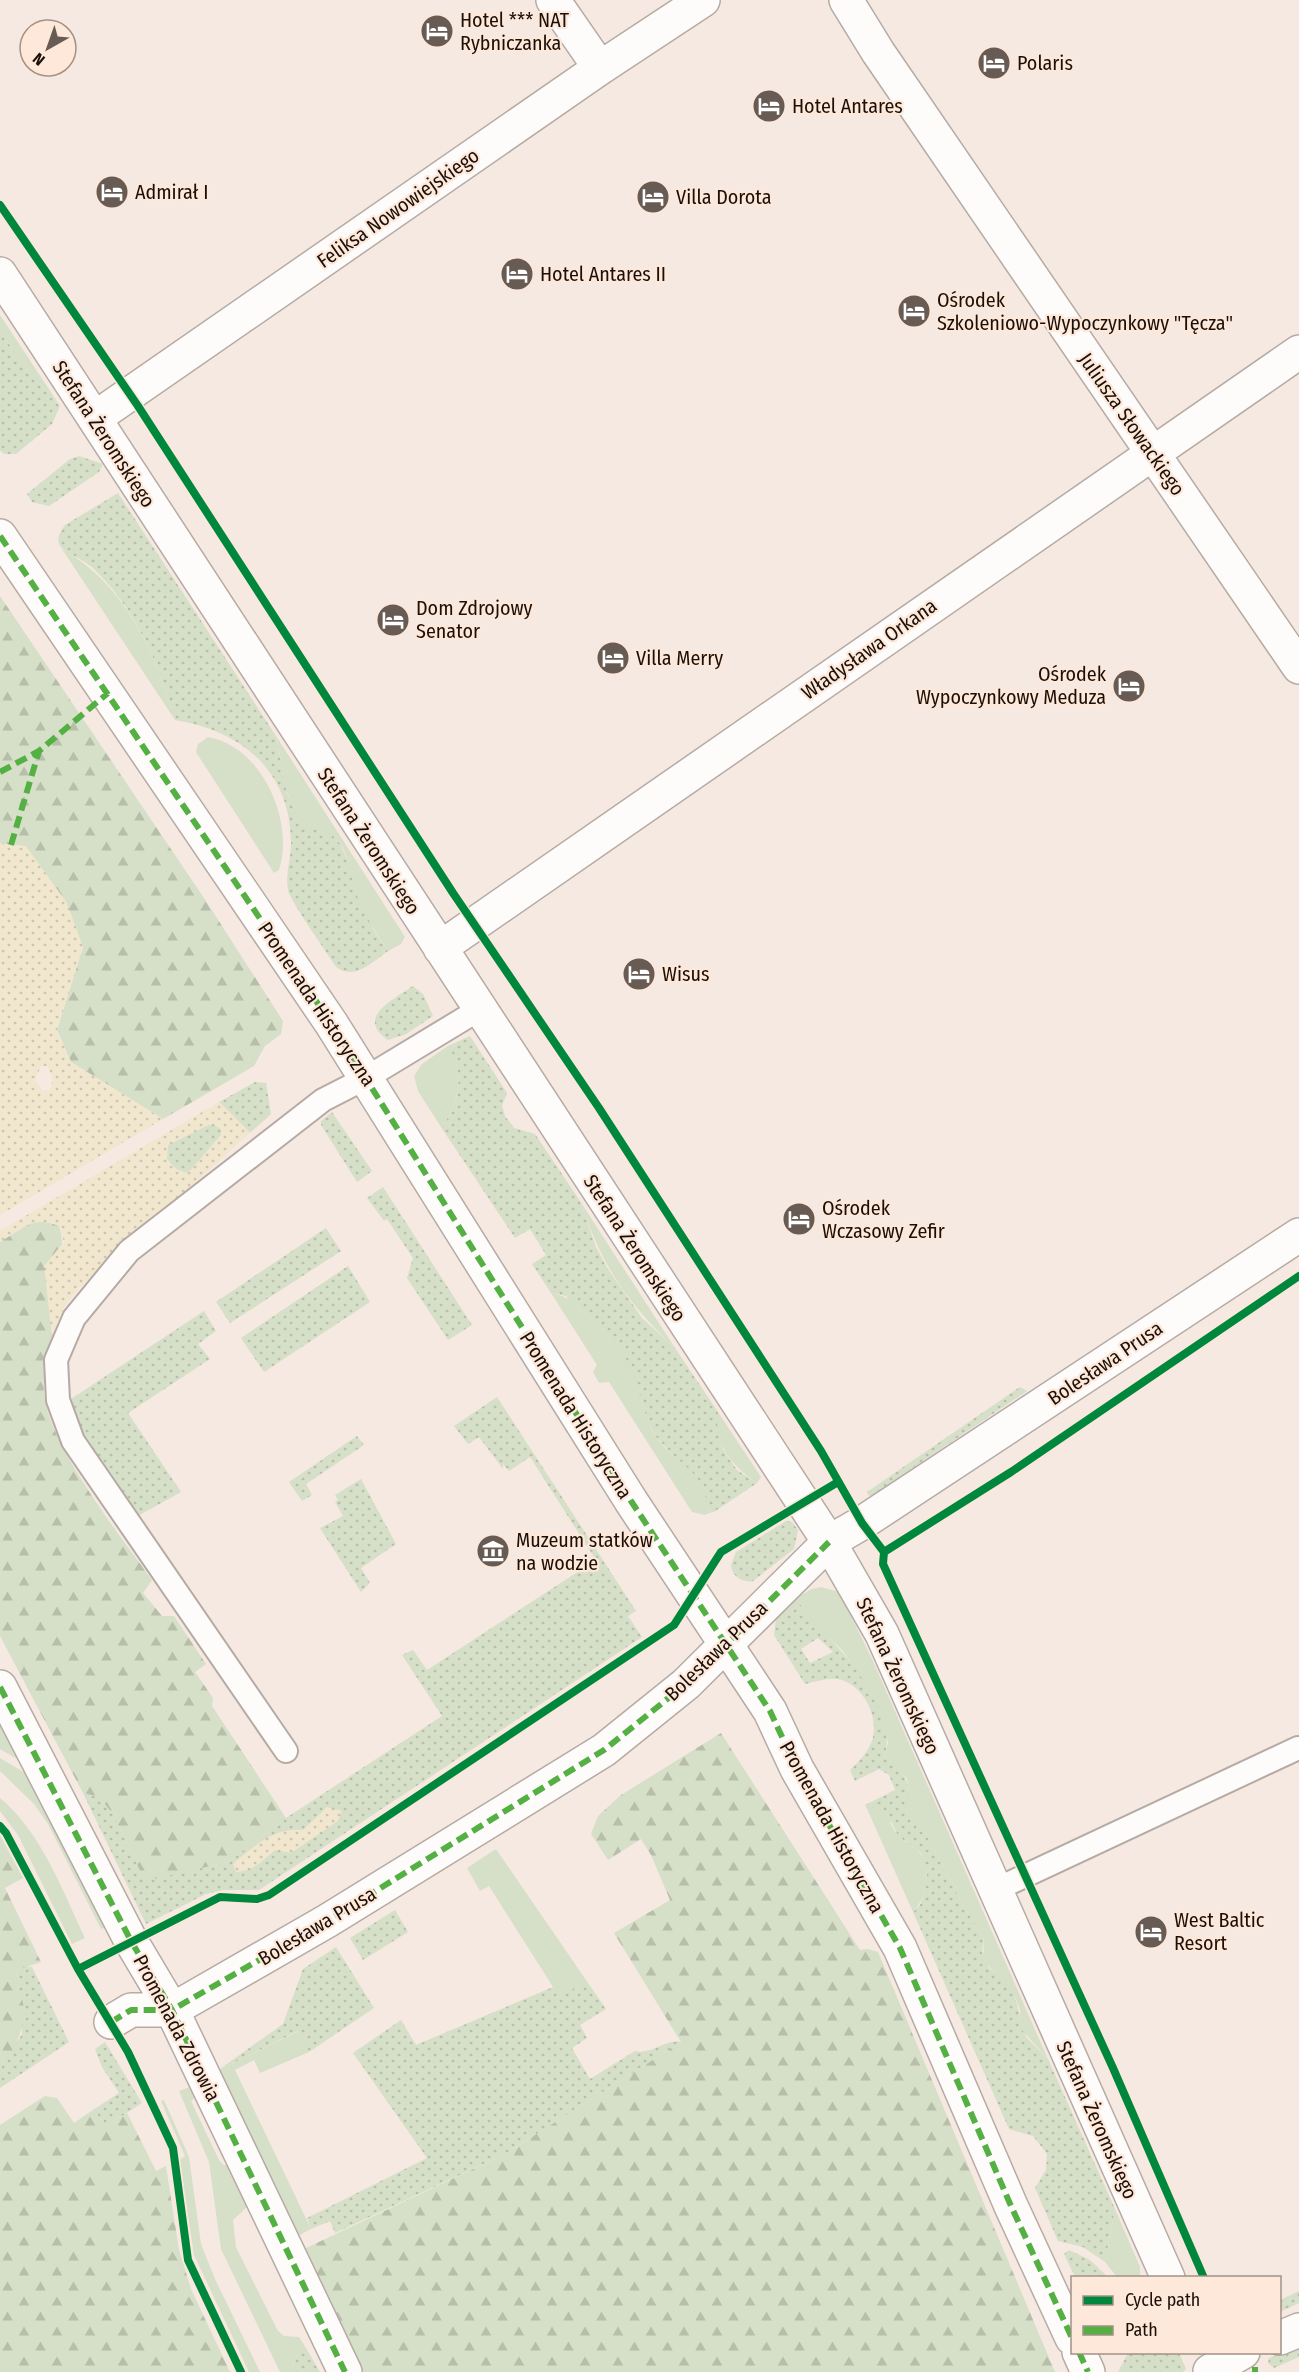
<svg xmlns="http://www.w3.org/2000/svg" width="1299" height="2372" font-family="'Fira Sans Condensed',sans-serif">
	<defs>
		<pattern id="grass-dots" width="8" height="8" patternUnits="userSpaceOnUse" patternTransform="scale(1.5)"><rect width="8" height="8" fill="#d6dfc7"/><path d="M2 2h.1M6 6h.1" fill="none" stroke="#b7bea9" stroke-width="1.8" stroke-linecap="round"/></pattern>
		<pattern id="forest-firs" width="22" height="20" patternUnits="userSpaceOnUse" patternTransform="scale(1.5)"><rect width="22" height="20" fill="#d6dfc7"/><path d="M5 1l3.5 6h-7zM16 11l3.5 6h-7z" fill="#b7bea9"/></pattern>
		<pattern id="sand-dots" width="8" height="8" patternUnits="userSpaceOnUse" patternTransform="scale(1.5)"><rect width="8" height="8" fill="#f1e6ce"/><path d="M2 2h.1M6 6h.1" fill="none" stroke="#cec4af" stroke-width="1.8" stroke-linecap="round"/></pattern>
	</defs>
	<rect width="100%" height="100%" fill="#f5e9e2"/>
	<path fill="url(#grass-dots)" fill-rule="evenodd" d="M0,332l36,49 24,25 -8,18 -36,30h-12l-4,-4z
		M79,456l24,8 -4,8 -50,34 -17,-4 -5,-8 43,-35z
		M118,493l158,243 12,60 32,34 12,3 9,12 9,22 6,25 19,40 13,19c-16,11 -33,30 -52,16 -8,-13 -46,-66 -48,-77 -3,-15 3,-31 3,-46 0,-73 -49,-113 -116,-124 -13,-48 -35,-100 -68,-137 -7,-8 -15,-17 -24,-22 -16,-10 -35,-13 -18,-36z
		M413,986l10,8 10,22 -27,18 -18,6c-34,-23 7,-41 25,-54z
		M470,1036l37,57 -5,13 3,10 9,12 21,6 45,67 16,46 12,22 34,49 33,30 43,64v19l5,18 14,21 20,13 -43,29 -5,1 -7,-27 -45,-48 -9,-16 -14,-44 -68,-82 -15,-3 -19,-29 14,-9 -16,-26 -15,9 -74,-111c19,-22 24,-55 7,-81z
		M255,1082l11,1 5,31 -21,19 -31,-31z
		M332,1112l40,59 -15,11 -36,-57v-4z
		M208,1125h6l7,4v6l-30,35 -5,3 -10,-4 -10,-10 2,-14z
		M383,1187l89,138 -24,15 -41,-62 6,-20 -26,-39 -3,2 -17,-23z
		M326,1228l15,23 -111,72 -14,-21z
		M348,1266l22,36 -106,70 -23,-34z
		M204,1311l12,20 -18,13 12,15 -82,54 53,79 -45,25 -62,-95 -6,-21z
		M1020,1387l7,4 -157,106 -3,-5z
		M497,1397l139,214 -8,5 14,21 -383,253h-36l-17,4 -60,30 -63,-131 16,4 14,17 32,66 83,-18 58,-44 156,-102 -40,-61 11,-5 14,20 169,-110 -66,-103 -21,14 -6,-7v5l-24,-32 -11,7 -14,-18z
		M357,1436l7,9 -58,39 6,11 -10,6 -13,-19z
		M361,1479l35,65 -35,24 9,15 -9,9 -41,-64 23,-12 -8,-14 3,-2 -3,-5z
		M786,1521l6,1 6,8 -4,19 -41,32c-10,2 -21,-4 -22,-16l5,-13z
		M796,1598c31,46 103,94 89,158 20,20 29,25 21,55l22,27 35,67 21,33 -2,14 7,16 16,13 9,13 12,43 22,22 67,150 -10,53 -22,-15 -25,-6 -23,-53 11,-18 1,-16 -14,-18 -24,-7 -96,-217 7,-7 5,-15 2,-15 -2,-11 -4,-11 -23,-17 -6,-13 -18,-15 -6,3 -3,-6 30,-15 -6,-15 -10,-6 -24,12 -5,-11c9,-9 17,-16 22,-29 8,-24 -9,-58 -35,-62 -10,-1 -23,3 -32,5l-31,-49 2,-17zM818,1638l15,14 -23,11 -9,-14z
		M395,1910l13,22 -45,28 -13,-22z
		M336,1947l38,61 -65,44 -11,-21 -81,40 66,-47 20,-55z
		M22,1966l10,1 37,75 -69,46v-19l22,-35 -6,-56 1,-8z
		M586,1980l20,29 -26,16 7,13 -15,10 18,31 45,-28c18,4 29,-12 46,-9l-174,111 -172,80 -5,-12 -19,8 -4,-11 120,-60 -74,-105 48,-33 15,25 137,-58 7,10z
		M105,2042l37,61 -35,23 -14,-16 26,-17 -17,-26 -7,-18z
		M1069,2250l21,10 18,17h-33l-11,-23z
		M1299,2291v12l-19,9v-12z
		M1299,2345v12l-25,11 -6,-5 1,-5z
		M306,2348l14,24h-29l6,-17z
		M1128,2353h51l7,16 -3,3h-65z"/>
	<path fill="url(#forest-firs)" d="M0,596l204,302 79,123 -2,13 -16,12 -11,20 -91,53 -92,-57 -14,-32 26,-83 -72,-102 -11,-2z
		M45,1220l14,6c9,27 -5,52 -8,80 -2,10 2,21 1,32 -3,18 -10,35 -8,54 3,51 77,145 108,188l-9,13 19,23h12l32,48 -11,8 18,26 -1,8 74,112 -58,44 -83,19 -32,-67 -14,-17 -16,-4 -83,-157v-394l30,-19z
		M721,1733l139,217 8,-1 10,3 177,420h-692l-59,-123 203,-96 174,-111 -67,-109 56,-33 -19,-45 -10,-16 -33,21 -17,-26 7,-18 23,-21z
		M0,1835l23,43 -18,10 36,74 -24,8c-2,12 3,21 6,33 4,20 -9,52 -23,66z
		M45,2096l12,2 17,25 19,-13 14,16 20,-13 29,58 10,-5 13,84 12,39 39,83h-230v-247z"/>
	<path fill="url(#sand-dots)" fill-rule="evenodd" d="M0,843l26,3 41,57 16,44 -26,83 14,32 92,57 -163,96zM41,1066h6c5,8 7,15 3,24l-7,1 -8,-11z
		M219,1102l31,31 -171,155 -16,21 -11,28 -8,-71 20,-24 -5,-16c-26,-11 -37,2 -59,16v-11zM208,1125h6l7,4v6l-30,35 -5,3 -10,-4 -9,-10 1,-14z
		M327,1807l15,4 -4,10 -47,32 -16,-3c-13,11 -22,22 -39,22l-3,-8c21,-18 41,-37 70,-34z"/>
	<path fill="#d6dfc7" d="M0,315l60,91 -24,-25 -36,-49z
		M62,549c62,34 95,105 113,171z
		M276,736l129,201 -4,7 -13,7c-12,-19 -26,-39 -33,-61 -4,-15 -6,-30 -13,-44 -9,-16 -21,-11 -34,-20 -24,-15 -25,-65 -32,-90z
		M208,737c53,9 87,83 71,133l-5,3 -78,-121 2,-8z
		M448,1046c17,25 12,59 -7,81l-23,-36 -4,-15 8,-12z
		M580,1201l95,147c-50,-47 -73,-83 -95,-147z
		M551,1293c32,6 61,40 77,69 12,23 13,50 27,73 12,20 37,30 47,51 4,8 5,19 7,27l-4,2 -13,-3 -83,-130 -10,1 -6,-11 4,-7z
		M718,1412l43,65 -4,6c-25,-17 -44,-39 -39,-71z
		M821,1587l18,5 33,67 176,400 -27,-30 -1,-19 -6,-16 -31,-34 1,-22 -21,-33 -35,-67 -20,-20 -2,-6 3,-23 -2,-10 -22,-23 3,-14 -13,-45 -33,-47 -31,-29 -15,-23 16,-9z
		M0,1715l34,54 -34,-20z
		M0,1758l32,19 81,147 -12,5 -53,-105 -14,-20 -34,-33z
		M0,1798c42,35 62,92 85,140l-13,6 -54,-109 -18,-24z
		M873,1808c19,8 14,13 24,26 5,7 15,11 22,18 14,16 8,46 -6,60l-45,-101z
		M496,1849l90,131 -26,18 -71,-112 -9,5 -13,-23z
		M299,2031l10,21 -49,21 -6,-13 -19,10 76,159 -13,7 -81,-165z
		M190,2087l6,10 -5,4 28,59 5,5h4l19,42 -14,13 3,27 42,84 6,5 15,1 7,11 -9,7 -6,17h-11l-59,-123 -12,-87 -30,-71z
		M164,2100l25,57 12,87 14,35 45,93h-11l-55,-117 -14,-95 5,-4 -24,-55z
		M1115,2209l25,58v10h-23l-12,-15z"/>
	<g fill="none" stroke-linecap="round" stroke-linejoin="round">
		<g stroke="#b6aba4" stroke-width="26">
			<path id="service" d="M286,1751l-213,-310 -15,-41 -2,-40 18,-42 55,-67 194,-151 43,-22 114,-69
				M995,1890l303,-142"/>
		</g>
		<g stroke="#b6aba4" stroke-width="36">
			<path id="pedestrian" d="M0,536l331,487 300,478 139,210 27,58 103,179 111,258 61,132
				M0,1687l131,254 41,69 173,362
				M111,2022l20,-12h41l155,-89 277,-171 82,-66 143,-142
				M1079,2352l9,20"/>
		</g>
		<g stroke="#b6aba4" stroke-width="36">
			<path id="minor" d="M553,0l47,68
				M0,274l829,1268 53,92 286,644
				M95,418l505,-350 103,-68
				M440,948l859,-596
				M829,1542l33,-19 437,-288
				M1280,2338l19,-8
				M1210,2371l33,-19"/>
		</g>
		<g stroke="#b6aba4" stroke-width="36">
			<path id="tertiary" d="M846,0l32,52 421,615"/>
		</g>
		<use href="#service" stroke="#fefcfb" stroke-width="22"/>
		<use href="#pedestrian" stroke="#fefcfb" stroke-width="33"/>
		<use href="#minor" stroke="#fefcfb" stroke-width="33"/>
		<use href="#tertiary" stroke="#fefcfb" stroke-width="33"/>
		<path stroke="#55b044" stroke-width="6" stroke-dasharray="12 6" stroke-linecap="butt" d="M0,536l331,487 300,478 139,210 27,58 103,179 111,258 61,132
			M0,772l39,-21 69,-58
			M11,845l28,-94
			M0,1687l131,254 41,69 173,362
			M111,2022l20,-12h41l155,-89 277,-171 82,-66 143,-142
			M1079,2352l9,20
			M1255,2367v5"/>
		<g stroke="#fde8da" stroke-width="11">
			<path id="cycleway" d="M0,205l138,201 315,487 146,215 222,343 41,72 22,29 -1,12 230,504 91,210
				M884,1552l127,-80 288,-196
				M0,1826l6,7 72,136 50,83 45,96 15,112 53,112
				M78,1969l142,-72 37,2 12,-4 405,-270 47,-73 117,-70"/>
		</g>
		<use href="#cycleway" stroke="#00873e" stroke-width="8"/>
	</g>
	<defs>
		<g id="hotel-disc" transform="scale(1.725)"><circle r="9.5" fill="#675b54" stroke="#fde8da"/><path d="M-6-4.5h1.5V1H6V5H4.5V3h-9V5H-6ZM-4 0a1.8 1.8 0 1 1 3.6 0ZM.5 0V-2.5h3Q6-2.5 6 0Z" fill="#fff"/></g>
		<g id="museum-disc" transform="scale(1.725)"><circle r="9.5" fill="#675b54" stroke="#fde8da"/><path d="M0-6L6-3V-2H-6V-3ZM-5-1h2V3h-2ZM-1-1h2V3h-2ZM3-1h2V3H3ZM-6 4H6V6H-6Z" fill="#fff"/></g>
	</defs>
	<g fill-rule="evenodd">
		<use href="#hotel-disc" x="437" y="31"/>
		<use href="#hotel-disc" x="994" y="63"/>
		<use href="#hotel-disc" x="769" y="106"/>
		<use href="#hotel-disc" x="112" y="192"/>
		<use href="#hotel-disc" x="653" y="197"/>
		<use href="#hotel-disc" x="517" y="274"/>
		<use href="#hotel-disc" x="914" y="311"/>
		<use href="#hotel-disc" x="393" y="620"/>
		<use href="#hotel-disc" x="613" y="658"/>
		<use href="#hotel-disc" x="1129" y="686"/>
		<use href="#hotel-disc" x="639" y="974"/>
		<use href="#hotel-disc" x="799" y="1219"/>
		<use href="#museum-disc" x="493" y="1551"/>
		<use href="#hotel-disc" x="1151" y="1932"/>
	</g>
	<g text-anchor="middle" stroke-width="4.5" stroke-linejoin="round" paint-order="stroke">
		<g font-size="20" fill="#1b0f08" stroke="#fde8da" text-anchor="start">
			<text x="460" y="27">Hotel *** NAT<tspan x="460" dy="23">Rybniczanka</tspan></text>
			<text x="1017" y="70">Polaris</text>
			<text x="792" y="113">Hotel Antares</text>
			<text x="135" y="199">Admirał I</text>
			<text x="676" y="204">Villa Dorota</text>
			<text x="540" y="281">Hotel Antares II</text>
			<text x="937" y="307">Ośrodek<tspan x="937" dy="23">Szkoleniowo-Wypoczynkowy "Tęcza"</tspan></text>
			<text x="416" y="615">Dom Zdrojowy<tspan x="416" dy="23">Senator</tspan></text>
			<text x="636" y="665">Villa Merry</text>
			<text x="1106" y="681" text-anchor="end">Ośrodek<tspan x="1106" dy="23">Wypoczynkowy Meduza</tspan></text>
			<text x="662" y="981">Wisus</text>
			<text x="822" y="1215">Ośrodek<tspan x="822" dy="23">Wczasowy Zefir</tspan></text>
			<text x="516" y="1547">Muzeum statków<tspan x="516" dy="23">na wodzie</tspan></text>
			<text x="1174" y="1927">West Baltic<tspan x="1174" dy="23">Resort</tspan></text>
		</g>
		<g font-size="20" fill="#1b0f08" stroke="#fde8da">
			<text transform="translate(398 208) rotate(-35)" y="7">Feliksa Nowowiejskiego</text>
			<text transform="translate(1132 424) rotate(55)" y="7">Juliusza Słowackiego</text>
			<text transform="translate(104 434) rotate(57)" y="7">Stefana Żeromskiego</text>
			<text transform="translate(869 649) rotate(-35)" y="7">Władysława Orkana</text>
			<text transform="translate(369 841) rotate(57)" y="7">Stefana Żeromskiego</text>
			<text transform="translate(317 1004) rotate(56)" y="7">Promenada Historyczna</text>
			<text transform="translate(635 1248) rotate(57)" y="7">Stefana Żeromskiego</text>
			<text transform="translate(1105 1363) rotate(-34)" y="7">Bolesława Prusa</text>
			<text transform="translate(576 1415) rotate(58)" y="7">Promenada Historyczna</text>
			<text transform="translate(716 1651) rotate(-44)" y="7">Bolesława Prusa</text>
			<text transform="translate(898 1676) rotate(65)" y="7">Stefana Żeromskiego</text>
			<text transform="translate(832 1827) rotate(61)" y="7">Promenada Historyczna</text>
			<text transform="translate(317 1926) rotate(-31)" y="7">Bolesława Prusa</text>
			<text transform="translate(177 2028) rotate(62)" y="7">Promenada Zdrowia</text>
			<text transform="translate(1097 2120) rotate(66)" y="7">Stefana Żeromskiego</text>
		</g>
	</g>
	<rect x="1071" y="2276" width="210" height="78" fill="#fde8da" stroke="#a39186" stroke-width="1.5"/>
	<rect x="1083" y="2296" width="30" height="9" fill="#00873e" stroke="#a39186" stroke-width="1.5"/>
	<text x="1125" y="2306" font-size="18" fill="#1b0f08">Cycle path</text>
	<rect x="1083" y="2326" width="30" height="9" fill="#55b044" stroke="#a39186" stroke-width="1.5"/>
	<text x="1125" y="2336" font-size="18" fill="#1b0f08">Path</text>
	<g transform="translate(48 48) rotate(220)"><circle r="28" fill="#fde8da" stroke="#a39186" stroke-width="1.5"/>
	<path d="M0-4.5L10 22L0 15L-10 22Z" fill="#675b54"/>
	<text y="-9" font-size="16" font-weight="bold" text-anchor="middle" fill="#1b0f08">N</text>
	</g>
</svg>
